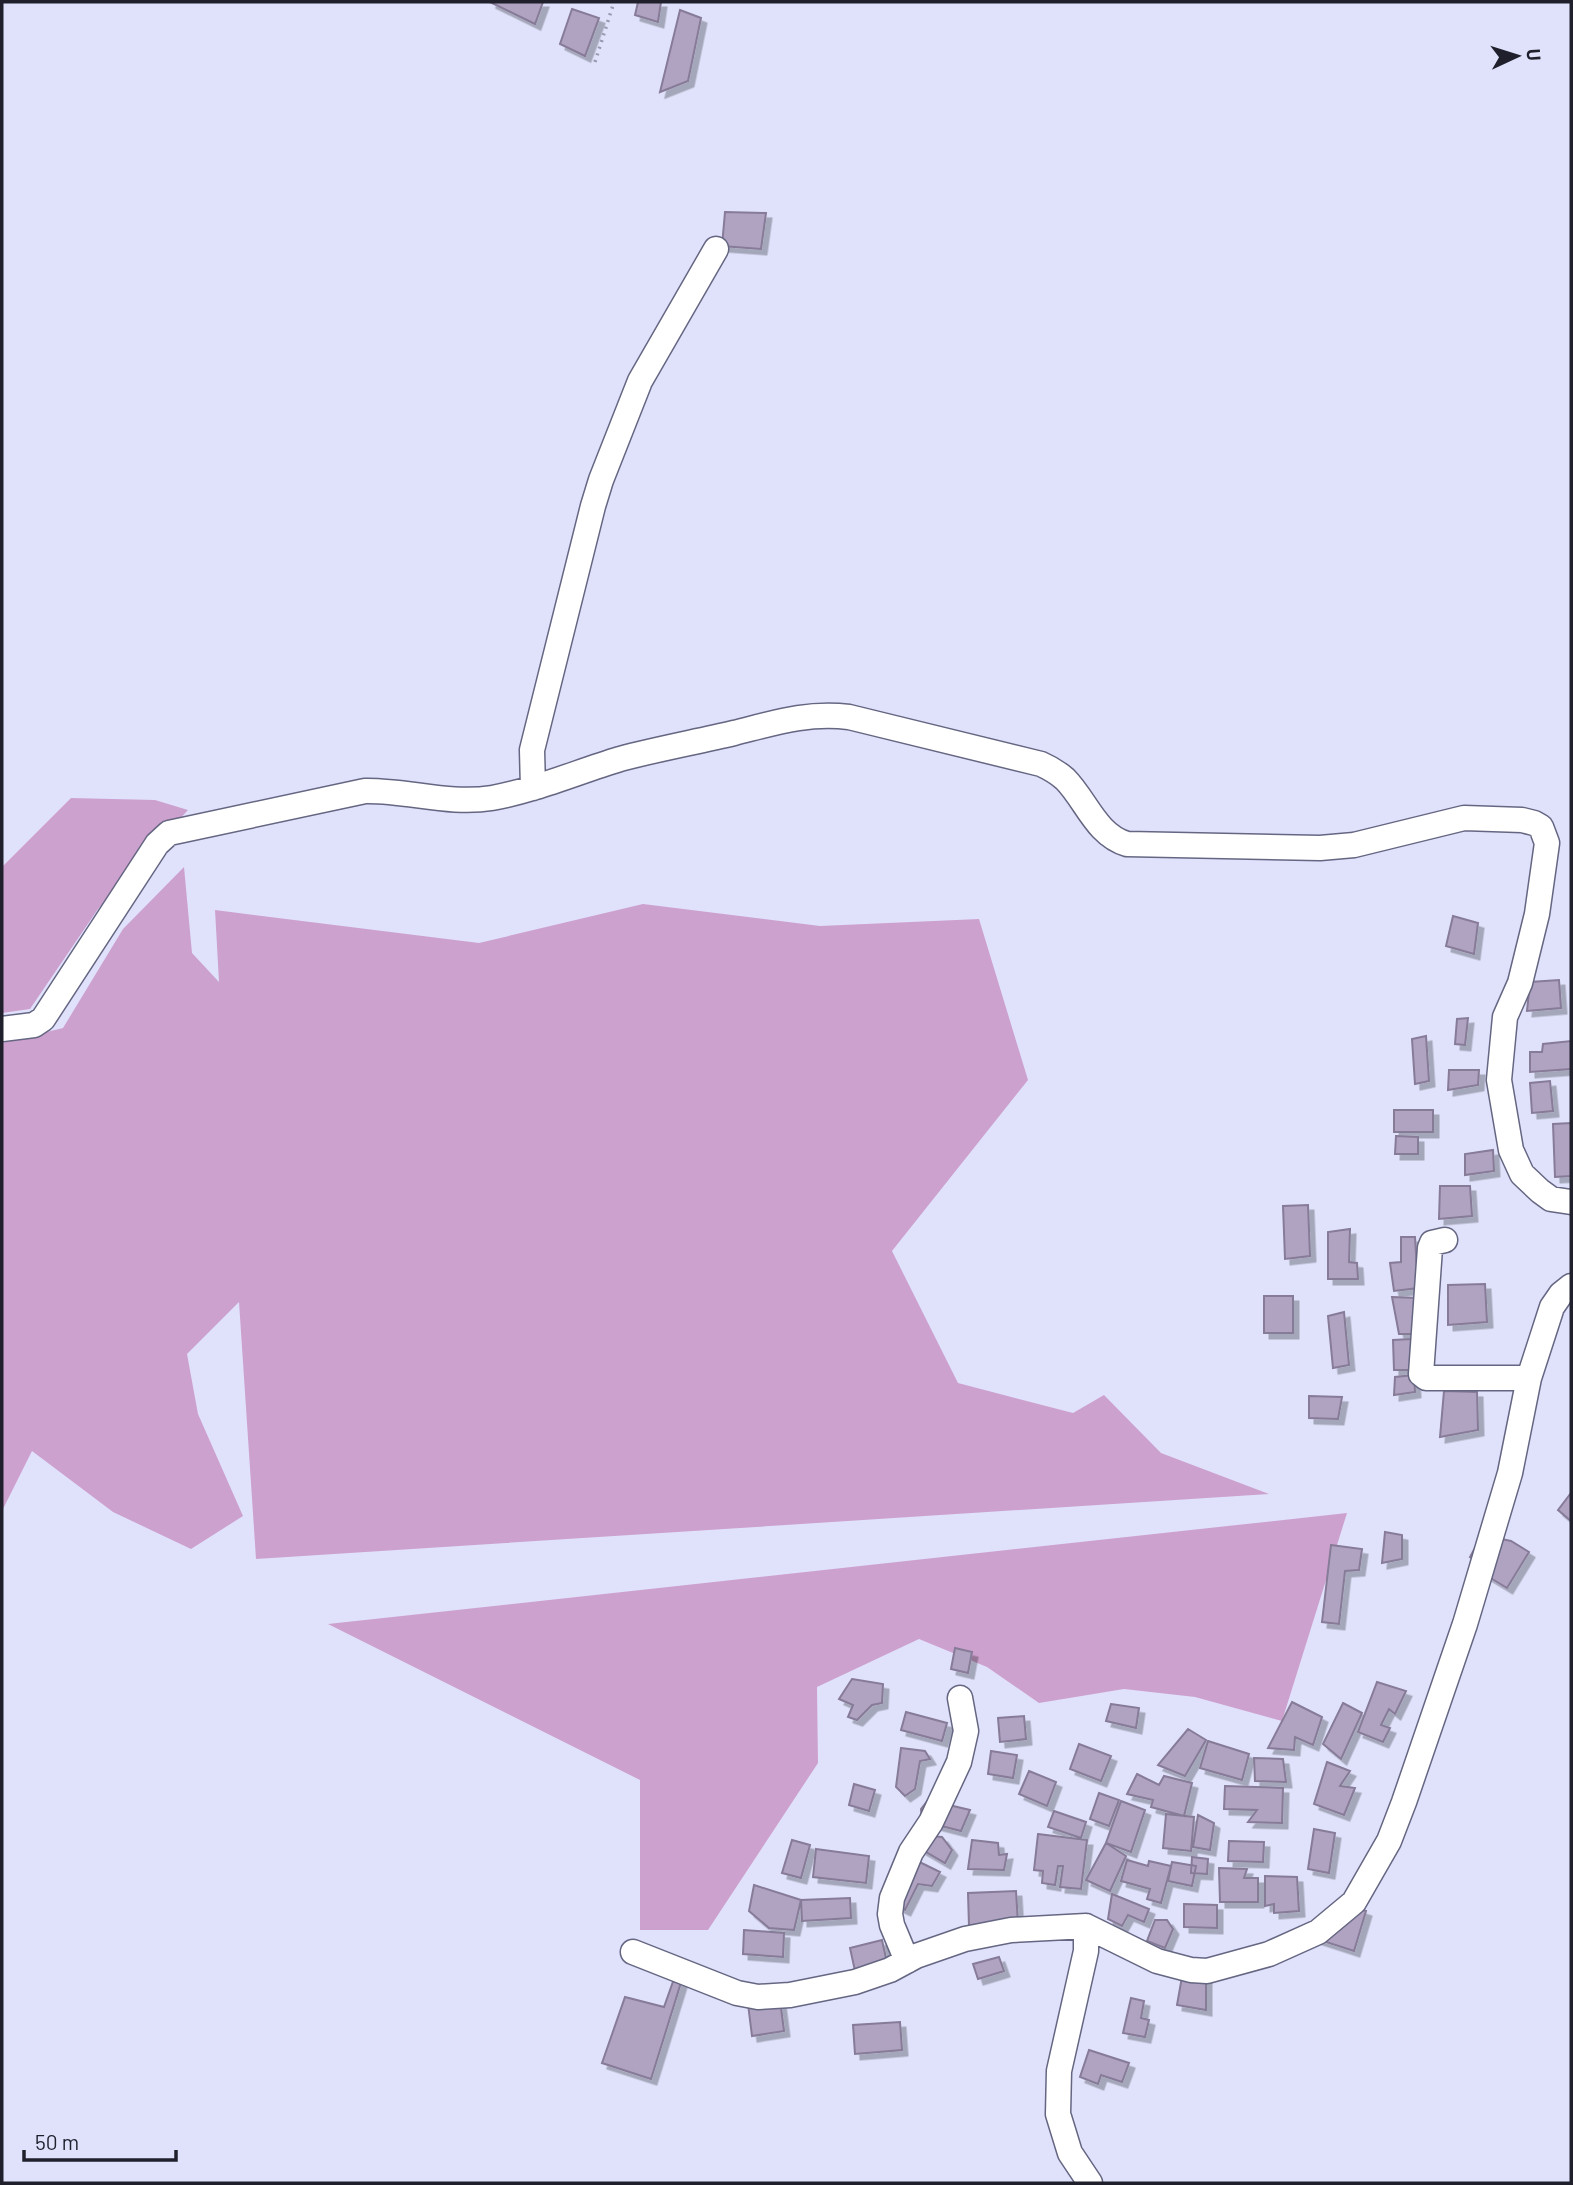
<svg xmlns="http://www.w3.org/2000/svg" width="1573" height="2185" font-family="Barlow,sans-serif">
	<defs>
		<filter id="shadow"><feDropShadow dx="5.5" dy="5.5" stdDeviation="0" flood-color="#0004"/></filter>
	</defs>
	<rect width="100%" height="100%" fill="#e0e2fc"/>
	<path fill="#cda1ce" d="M71,798l84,2 33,10 -90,99 -68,100 -28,4v-146z
		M184,867l8,86 27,29 -4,-72 264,33 164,-39 177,22 159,-7 49,161 -136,171 66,132 115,30 31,-18 57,58 108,41 -1013,65 -17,-257 -52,52 11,60 45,102 -52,33 -78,-37 -81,-61 -30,60v-468l61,-15 60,-99z
		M1347,1513l-65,208 -87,-24 -71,-8 -85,14 -52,-36 -68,-28 -102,48 1,76 -110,167h-68v-150l-312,-156z"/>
	<path fill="#afa3c1" stroke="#877b98" stroke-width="2" filter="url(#shadow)" d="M490,2h53l-8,22z
		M638,2h23l-3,20 -23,-7z
		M572,9l27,9 -14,38 -25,-12z
		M680,10l21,8 -13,63 -28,11z
		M725,212l41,1 -5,36 -39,-3z
		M1453,916l25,7 -4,31 -28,-8z
		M1559,980l2,28 -34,3 3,-29z
		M1468,1018l-3,27 -10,-1 2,-25z
		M1426,1036l3,45 -14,3 -3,-45z
		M1571,1041v28l-41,3v-20h12l1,-8z
		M1449,1070h30l-1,15 -30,5z
		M1550,1081l3,30 -21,2 -2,-30z
		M1394,1110h39v22h-39z
		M1571,1123v53l-16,1 -2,-53z
		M1396,1136l22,1v17h-23z
		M1493,1150l1,21 -29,4v-21z
		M1440,1186h30l2,30 -33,3z
		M1308,1205l2,51 -25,3 -2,-53z
		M1350,1229l-1,33 8,1 1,16h-30v-47z
		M1401,1237h14l3,51 -24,3 -4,-28 11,-1z
		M1485,1284l2,38 -39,3v-40z
		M1264,1296h29v37h-29z
		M1392,1297l25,1 3,36h-21z
		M1344,1312l5,53 -16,3 -5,-52z
		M1411,1339l-1,31h-16l-1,-30z
		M1414,1375l1,17 -21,3 1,-18z
		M1444,1391l33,1 1,38 -38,7z
		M1309,1396l33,1 -4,22 -29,-1z
		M1571,1493v28l-13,-11z
		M1385,1532l17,3v24l-20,4z
		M1482,1535l29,6 18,11 -22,36 -28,-17 4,-7 -13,-7z
		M1331,1545l31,4 -3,21 -14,1 -6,53 -17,-2z
		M955,1648l17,4 -4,21 -17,-4z
		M852,1679l31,5 -1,19 -10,2 -15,15 -9,-3 5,-12 -14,-6z
		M1377,1682l29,9 -11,23 -6,-5 -8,16 9,3 -7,14 -25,-10z
		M1292,1702l30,15 -9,28 -18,-8 -1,13 -26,-2z
		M1343,1703l19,10 -21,46 -18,-15z
		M1111,1704l28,4 -3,20 -30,-7z
		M906,1712l41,11 -5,18 -41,-11z
		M1024,1716l2,23 -26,3 -2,-24z
		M1188,1729l18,11 -21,36 -27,-11z
		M1208,1741l41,13 -7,26 -42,-12z
		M1079,1744l32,12 -10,25 -31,-12z
		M901,1748l24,3 5,8 -10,2 -5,28 -10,7 -9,-9z
		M991,1751l26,4 -4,23 -25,-4z
		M1254,1758l29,1 3,23 -31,-1z
		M1327,1762l23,9 -10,15 15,2 -11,27 -30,-11z
		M1029,1771l27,11 -9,24 -28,-12z
		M1137,1774l22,11 5,-9 28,7 -8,33 -33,-9 2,-7 -26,-6z
		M854,1784l21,6 -6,21 -20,-6z
		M1225,1786l58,2 -1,35 -34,-1 9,-12 -33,-1z
		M1099,1793l20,7 -10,26 -19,-7z
		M928,1800l42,10 -9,21 -39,-10 -1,-12z
		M1121,1801l24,9 -14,42 -25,-9z
		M1054,1811l32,11 -5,16 -33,-11z
		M1166,1814l28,3 -3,34 -28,-3z
		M1198,1815l16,8 -4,27 -17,-3z
		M1314,1829l21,4 -6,40 -21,-4z
		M1038,1834l49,6 -6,49 -21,-2 3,-21h-5l-3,19 -13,-2 1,-12 -9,-1z
		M928,1836l14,1 10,13 -7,13 -24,-14z
		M792,1840l18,5 -9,33 -19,-5z
		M972,1840l26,3 1,12 8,-1 -3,16 -36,-1z
		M1229,1841l35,1 -1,20 -35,-1z
		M1106,1843l20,13 -16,35 -24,-11z
		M816,1849l53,7 -3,27 -53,-6z
		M901,1853l39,19 -8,14 -14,-2 -13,26 -25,-12z
		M1192,1857l16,2 -1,15 -16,-1z
		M1127,1860l21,6 1,-5 22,5 -10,37 -14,-4 3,-10 -29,-8z
		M1172,1862l24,4 -4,20 -24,-5z
		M1219,1868l28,1 -3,9h14v24h-38z
		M1265,1876l32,1 2,34 -25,2v-9l-9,2z
		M754,1885l47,15 -7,30 -25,-2 -20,-17z
		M1016,1891l2,33 -49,2 -1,-33z
		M1112,1894l37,15 -5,13 -16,-7 -6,11 -14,-7z
		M850,1898l1,20 -49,3 -1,-21z
		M1342,1903l24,8 -12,40 -37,-12z
		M1184,1904l33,1v23l-33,-1z
		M1155,1920h12l6,9 -8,19 -18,-7z
		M744,1930l40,3 -1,24 -40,-3z
		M882,1940l5,23 -32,8 -5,-23z
		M999,1957l5,14 -26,8 -5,-15z
		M1183,1971l23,3v36l-29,-5z
		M675,1976h8l-32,103 -49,-16 23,-66 39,10z
		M1131,1998l13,3 -3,17 8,2 -4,17 -22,-4z
		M780,2000l4,31 -32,5 -4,-32z
		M900,2022l2,28 -47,4 -2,-29z
		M1089,2050l40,13 -7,19 -21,-7 -3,9 -18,-7z"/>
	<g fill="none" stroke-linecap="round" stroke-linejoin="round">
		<g stroke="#656682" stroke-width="27">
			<path id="minor" d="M533,788l-1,-38 61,-244 8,-26 39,-99 76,-132
				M2,1029l32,-4 9,-6 114,-175 12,-11 196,-42c42,-1 84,14 127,7 44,-8 85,-26 128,-39 37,-10 76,-17 114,-26 40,-10 73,-21 115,-16l192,47c9,4 16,8 24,15 21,21 31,56 62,65l193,4 34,-3 110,-27 58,2 12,3 7,4 6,16 -10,71 -17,69 -15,34 -6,63 12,70 11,24 18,17 11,8 20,3
				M1445,1240l-13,3 -2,5 -9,126 5,4h103
				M633,1952l104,41 21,4 32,-2 65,-13 35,-12 26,-14 49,-17 46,-9 75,-4
				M907,1961l-15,-36 -2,-11 2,-16 19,-46 20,-30 28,-60 7,-31 -6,-33
				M1090,2183l-20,-30 -12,-39 1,-43 27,-120v-25l71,35 34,9 16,1 62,-17 49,-22 36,-30 35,-61 15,-39 61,-178 45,-151 19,-95 23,-71 9,-13 10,-8"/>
		</g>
		<path stroke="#989aaf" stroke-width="3.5" stroke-dasharray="2 5" stroke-linecap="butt" d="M595,62l19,-60"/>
		<use href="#minor" stroke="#fff" stroke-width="24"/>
	</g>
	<rect width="1573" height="2185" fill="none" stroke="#1f202c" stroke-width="7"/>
	<g transform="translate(1517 56) rotate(86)" stroke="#e0e2fc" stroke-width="5" paint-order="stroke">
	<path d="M0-5L12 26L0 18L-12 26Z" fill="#1f202c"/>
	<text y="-10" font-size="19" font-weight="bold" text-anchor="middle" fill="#1f202c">U</text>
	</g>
	<path d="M24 2150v10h152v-10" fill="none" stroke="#1f202c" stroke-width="3.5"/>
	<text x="35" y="2150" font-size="21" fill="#1f202c" stroke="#e0e2fc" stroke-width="5" paint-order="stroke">50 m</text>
</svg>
